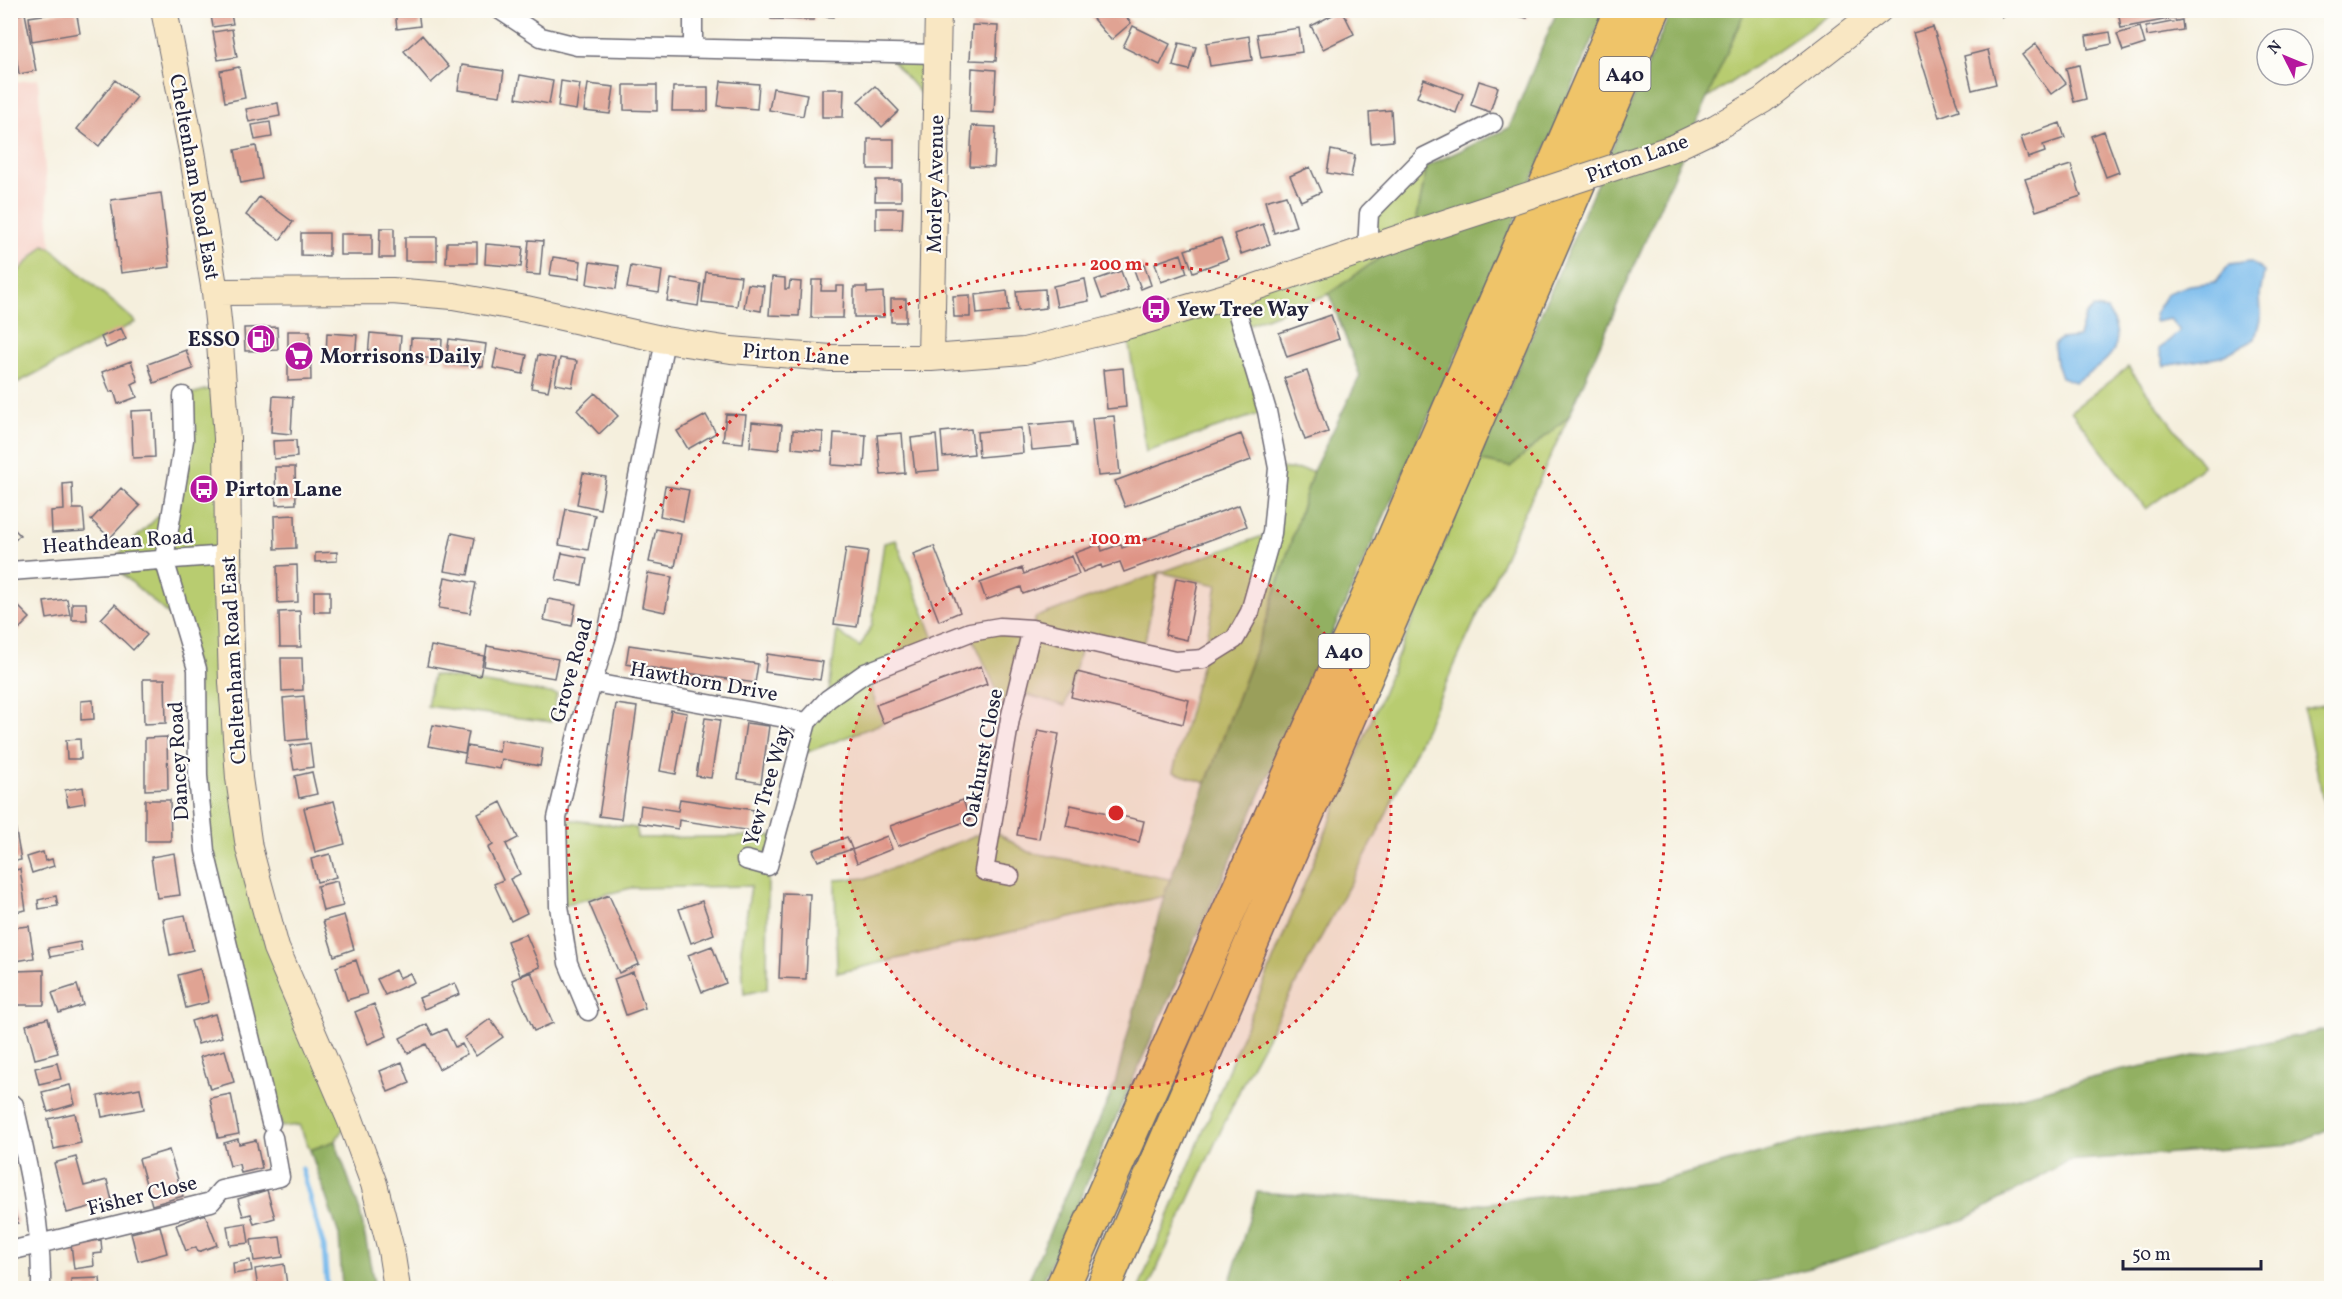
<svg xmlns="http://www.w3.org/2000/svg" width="2342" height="1299" font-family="Vollkorn,serif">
	<rect width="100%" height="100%" fill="#fdfcf7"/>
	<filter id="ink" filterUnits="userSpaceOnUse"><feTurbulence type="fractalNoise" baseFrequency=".0167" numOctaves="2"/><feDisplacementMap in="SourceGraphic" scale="12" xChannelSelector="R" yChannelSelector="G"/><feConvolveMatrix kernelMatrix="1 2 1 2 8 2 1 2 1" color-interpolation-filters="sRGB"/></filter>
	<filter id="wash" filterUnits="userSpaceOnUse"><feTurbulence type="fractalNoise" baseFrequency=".008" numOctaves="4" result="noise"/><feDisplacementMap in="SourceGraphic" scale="24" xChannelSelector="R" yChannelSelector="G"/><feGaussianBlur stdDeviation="1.35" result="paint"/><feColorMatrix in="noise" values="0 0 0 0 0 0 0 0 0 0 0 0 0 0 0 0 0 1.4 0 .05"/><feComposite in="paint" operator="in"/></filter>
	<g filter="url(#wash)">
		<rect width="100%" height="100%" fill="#f5efdd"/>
		<path fill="#f7d1c8" d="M11,76l5,6 22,-3 13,169 85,74 -125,64z"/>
		<path fill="#b8cc70" stroke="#6d7756" stroke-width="1.5" d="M1745,11h90l-130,89z
			M885,53l52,1 -1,57z
			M1427,166l-13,67 -85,61 -87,33 25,84 -121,41 -20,-126 241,-77 2,-36z
			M44,245l7,3 85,74 -125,64v-107z
			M2128,367l75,99 -57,43 -75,-98z
			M224,385l25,463 101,271 -15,22 -25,9 -11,-25 -17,2 -77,-276 -8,-182 -15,-42 -72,-64 65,-63 8,-104z
			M1569,416l-193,420 -127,234 -101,218h-9l339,-828 32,7z
			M1278,468l35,3 -47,151 -60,161 -33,-11 30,-113 14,-74 -58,-13 -17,83 -59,-14 -18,65 -48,-14 -7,27 -40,-87 62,-3 4,-12 235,-84z
			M896,540l40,104 -71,29 18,50 -86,33 31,-57 9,-68 23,16 12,-22 12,-82z
			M433,675l124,19 -6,28 -124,-16z
			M2331,703h1l-1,135 -27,-129z
			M557,818l80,10v10l138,-2 -7,30 -1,123 -23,5 -3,-45 10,-63 -120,2 -72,18z
			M991,829l37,23 142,27 -6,17 -327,77 -2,-93 33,-2z"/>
		<path fill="#92b062" stroke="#5a694e" stroke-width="1.5" d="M1557,11h48l-128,297 -437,980h-15l89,-201 50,-191 102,-274 47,-151 47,-95 -31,-82 85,-61 13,-67 82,-38z
			M1671,11h74l-176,405 -59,51 -32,-7z
			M2331,1029v99l-37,16 -227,17 -101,58 -148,47 -82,22h-508l29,-96 207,14 193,-24 152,-43 155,-28 155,-40z
			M335,1141l25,70 15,77h-33l-3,-53 -29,-85z"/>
		<path fill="#76b9ec" stroke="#4c6e94" stroke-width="1.5" d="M2250,261l14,11 -4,23 1,20 -6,24 -34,18 -57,9 -5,-17 21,-18 -10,-12 -15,3v-9l12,-20 23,-8 25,-3 15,-18z
			M2093,308l14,2c25,38 -2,53 -32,72l-14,-5 -5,-13 -2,-19 6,-6 19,-2 6,-21z"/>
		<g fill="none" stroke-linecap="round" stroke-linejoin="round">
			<path stroke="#76b9ec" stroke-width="5" d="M302,1169l22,79 3,40"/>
		</g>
		<g id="blocks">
			<path fill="#e0a393" d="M76,10l4,23 -48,8 -3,-24z
				M210,10h20l3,14 -20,3z
				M395,10h23l2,16 -23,3z
				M771,10h43v10l-43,-1z
				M819,10h15v7l-15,-1z
				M1090,10h30l11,13 -20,17 -23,-27z
				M1342,10l12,24 -31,15 -12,-23z
				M1493,10h35l-1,8z
				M1999,10h19v1l-16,6z
				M2118,10h66l1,6 -64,12z
				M25,13l11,58 -17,3 -3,-18 -6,1v-41z
				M2182,20l1,10 -36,6 -1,-9z
				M972,25l26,1 -2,35 -26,-1z
				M1133,26l37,18 -10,21 -37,-18z
				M1933,27l26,83 -20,7 -26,-84z
				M2140,27l5,17 -22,7 -6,-17z
				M1299,28l3,24 -41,6 -4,-24z
				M232,29l5,28 -19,3 -5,-28z
				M2110,32l2,12 -24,5 -2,-13z
				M422,35l27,32 -18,16 -27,-32z
				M1249,36l3,24 -42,6 -4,-23z
				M1179,43l17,4 -7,23 -16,-4z
				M2036,44l30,39 -15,11 -29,-39z
				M1988,50l8,34 -24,6 -8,-34z
				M462,65l42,6 -4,25 -42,-6z
				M2079,65l7,34 -12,3 -8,-34z
				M239,67l6,31 -20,4 -5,-31z
				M972,68l24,2 -2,43 -24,-1z
				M520,75l33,6 -4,23 -33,-6z
				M1424,79l39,15 -7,19 -39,-16z
				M115,80l22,17 -38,49 -22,-17z
				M561,81l19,3 -4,26 -18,-3z
				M721,81l38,3 -2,25 -39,-3z
				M1479,81l19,6 -8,25 -19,-7z
				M588,84l26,3 -4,27 -26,-3z
				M624,85h33v26l-33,-1z
				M875,86l24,25 -17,16 -24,-26z
				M673,87h35v24h-36z
				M773,88l34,6 -4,22 -34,-6z
				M822,89h22l-1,28h-21z
				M278,103l2,13 -31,6 -3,-13z
				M1391,110l2,31 -22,2 -2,-31z
				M270,122l2,15 -17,3 -3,-15z
				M2060,123l5,15 -22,7 2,7 -17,6 -7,-21z
				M972,126l24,1 -2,40 -24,-1z
				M2104,131l15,41 -13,5 -15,-41z
				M868,139h26v30h-26z
				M256,146l6,33 -21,4 -6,-33z
				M1331,150l24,5 -4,22 -24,-4z
				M2071,165l10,31 -45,15 -11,-32z
				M1310,167l11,25 -20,9 -11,-25z
				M876,180h25v21h-26z
				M161,193l9,74 -49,6 -10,-73z
				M1286,195l10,31 -22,7 -9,-32z
				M259,197l34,25 -13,18 -34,-25z
				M876,208h27l-1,21h-26z
				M1263,224l7,20 -29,10 -7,-20z
				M380,228h14v30h-15z
				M301,233h28v23l-28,-1z
				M340,234h32v21h-32z
				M405,237h32v24h-32z
				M1221,238l7,21 -35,13 -8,-22z
				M529,240l14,1 -3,34 -14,-1z
				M447,242h30v21h-31z
				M486,244l37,3 -2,20 -36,-3z
				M1181,254l6,19 -26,9 -6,-19z
				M553,257l28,4 -2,18 -29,-4z
				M590,262l29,4 -3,23 -29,-5z
				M1144,264l7,21 -10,4 -8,-22z
				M631,266l31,5 -3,22 -32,-5z
				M1121,271l7,19 -26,9 -7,-19z
				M706,272l35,4 -4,30 -35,-4z
				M772,277l13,1v11h4l1,-8 11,1 -2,34 -30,-1z
				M671,279l30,5 -3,22 -31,-5z
				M1085,279l4,22 -32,6 -4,-21z
				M812,280h10l-1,11h15v-5h8l-1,32h-32z
				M748,284l16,2 -3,25 -17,-3z
				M854,287h13v6l16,-1 1,25h-30z
				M1045,289l1,19 -28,3 -2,-20z
				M1007,291l2,20 -32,3 -2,-19z
				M970,295v22h-16l-1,-21z
				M891,299h15v23h-15z
				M1331,315l8,24 -52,18 -8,-24z
				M277,327l1,23 -33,1 -1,-23z
				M121,328l5,11 -20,9 -5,-11z
				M288,331h22l1,49 -23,1z
				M327,333l30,2 -2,24 -29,-2z
				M370,333l31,3 -2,23 -31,-3z
				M411,338l31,1 -1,20 -31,-2z
				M449,339l37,5 -3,23 -37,-4z
				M497,349l30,6 -4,19 -30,-6z
				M186,350l7,19 -39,14 -6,-19z
				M538,355l17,3 -7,33 -17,-3z
				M560,358l17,3 -5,26 -17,-3z
				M131,361l7,20 -6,3 5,13 -19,7 -4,-13 -4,1 -8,-20z
				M1123,368l3,39 -19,2 -4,-39z
				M1307,371l21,61 -23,8 -21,-62z
				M595,393l23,23 -19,18 -22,-24z
				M273,396l20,1 -2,37 -20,-2z
				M153,410l2,47 -22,1 -2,-47z
				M726,414l20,1 -3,28 -20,-2z
				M706,415l10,18 -28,16 -11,-18z
				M1114,416l6,58 -22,2 -6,-58z
				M1073,421l3,25 -44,4 -3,-25z
				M752,422l30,3 -3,25 -29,-3z
				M1021,428l2,25 -44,4 -2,-25z
				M971,429l3,25 -31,3 -2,-25z
				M793,430l30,2 -1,19 -30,-3z
				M834,433l32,2 -2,32 -32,-2z
				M902,433l3,40 -24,2 -4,-40z
				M1241,434l10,26 -126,47 -10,-26z
				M936,435l3,35 -24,2 -4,-34z
				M296,440l1,17 -23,2 -1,-18z
				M275,467h20l1,37 -20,1z
				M583,473l23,4 -6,32 -23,-5z
				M72,483l1,26h10l2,22 -33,2 -1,-22 13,-1 -1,-26z
				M665,486l24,4 -6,31 -23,-5z
				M121,488l19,18 -30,32 -19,-18z
				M1239,505l8,21 -123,46 -4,-10 -18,6 -1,-3 -18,7 -8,-19 25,-9 2,7 19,-7 1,4z
				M566,509l29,6 -7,35 -29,-5z
				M295,515l1,33 -21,1 -1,-33z
				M10,525l10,10 -10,10z
				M656,529l25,5 -6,33 -26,-5z
				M452,533l23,5 -7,37 -24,-4z
				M934,546l26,66 -21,9 -26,-67z
				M846,548l22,3 -11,76 -23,-3z
				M337,552v9l-22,1v-9z
				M562,553l25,5 -5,27 -26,-5z
				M1072,556l7,18 -56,20 -2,-7 -35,13 -6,-17 42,-15 2,6z
				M297,565l1,37 -20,1 -1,-37z
				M648,573l24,4 -7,35 -23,-5z
				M445,577l31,6 -6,30 -31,-5z
				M1176,578l22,4 -11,58 -22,-5z
				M314,591h16v21h-16z
				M67,599l3,16 -23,4 -3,-17z
				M548,599l28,5 -4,22 -28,-6z
				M14,602l16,16 -20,20v-32z
				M72,603h14l1,17h-15z
				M115,604l32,31 -14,15 -32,-31z
				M300,611l1,36h-21l-1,-35z
				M629,645l129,19 -3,19 -129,-19z
				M431,646l53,10 -4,20 -53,-10z
				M487,646l71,13 -4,19 -70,-12z
				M767,654l56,8 -3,18 -55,-8z
				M281,658h21l1,32 -21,1z
				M981,666l6,18 -104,39 -7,-18z
				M1077,672l112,28 -6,24 -112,-27z
				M143,679h22l1,44 -22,1z
				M304,696l3,43 -21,2 -3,-43z
				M93,700l1,19 -13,1v-19z
				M616,704l21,3 -16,112 -22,-3z
				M671,710l16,3 -11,61 -16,-3z
				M705,718l15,2 -9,58 -15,-2z
				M746,723l23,3 -8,57 -23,-4z
				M433,725l36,7 -4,21 -37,-7z
				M1038,730l21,4 -20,105 -22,-4z
				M167,737l1,52 -23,1v-52z
				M80,739l1,20h-14l-1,-19z
				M501,740l42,8 -3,18 -38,-7 -2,10 -36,-6 3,-17 32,6z
				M310,743l3,24 -19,3 -4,-24z
				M312,772l5,22 -18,4 -4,-22z
				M83,787l2,16 -17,3 -3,-16z
				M680,799l74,11 -3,21 -72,-11 -1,9 -39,-6 2,-18 37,6z
				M145,800h25l1,41h-26z
				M963,800l7,20 -72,26 -8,-20z
				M334,801l11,43 -30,8 -11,-44z
				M501,802l17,36 -12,6 14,30 -10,5 17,34 -16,8 -17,-37 9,-4 -15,-32 5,-3 -15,-31z
				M1071,805l73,16 -5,21 -73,-16z
				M10,826h5l6,34 -11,2z
				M887,836l5,13 -35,14 -5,-13z
				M847,837l5,12 -34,12 -5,-11z
				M43,852l2,9 7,-2 2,7 -22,7 -5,-16z
				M174,853l6,42 -23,3 -6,-41z
				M330,854l6,23 -19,5 -6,-23z
				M20,869l6,41 -16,3v-42z
				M337,881l6,25 -20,5 -6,-25z
				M783,893l27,1 -4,85 -27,-1z
				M609,895l30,69 -20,9 -30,-70z
				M56,896l2,10 -19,3 -1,-9z
				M702,901l12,33 -23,9 -12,-34z
				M185,915l8,35 -23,5 -7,-36z
				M344,915l10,34 -20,7 -11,-35z
				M29,926l5,32 -24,4v-34z
				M526,934l14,33 -20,8 -13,-34z
				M80,942l2,9 -32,6 -2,-9z
				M712,946l14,37 -24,9 -14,-37z
				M356,960l11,34 -20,6 -11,-33z
				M200,969l9,33 -23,6 -8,-33z
				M44,970v35h-27l-1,-34z
				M395,970l4,8 11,-5 4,9 -29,13 -8,-16z
				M531,972l22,51 -19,8 -22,-51z
				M633,972l12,36 -19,7 -12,-36z
				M455,983l5,11 -36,15 -5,-11z
				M77,985l6,20 -24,8 -7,-20z
				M374,1004l13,32 -19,8 -13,-32z
				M215,1014l7,23 -24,7 -7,-23z
				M48,1018l10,35 -23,6 -9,-34z
				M490,1019l13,18 -27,19 -12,-18z
				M427,1024l6,11 13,-6 9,18 7,-3 5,10 -28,15 -13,-25 -18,9 -8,-15z
				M225,1050l9,32 -24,7 -10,-32z
				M402,1062l8,21 -22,9 -8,-21z
				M57,1063l4,16 -22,5 -4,-16z
				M70,1085l5,19 -27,8 -6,-20z
				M140,1088l4,21 -42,8 -4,-21z
				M231,1094l8,40 -21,4 -8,-40z
				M75,1113l6,30 -27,6 -6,-30z
				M238,1139l1,5 17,-4 6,28 -21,5 -2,-9 -9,2 -6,-23z
				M169,1150l14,46 -31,9 -13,-46z
				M76,1157l8,29 23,-6 5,21 -45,12 -13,-50z
				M267,1190l8,28 -21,6 -3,-10 -8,2 -5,-17z
				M10,1201l8,22 -8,2z
				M205,1214l12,31 -19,7 -2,-5 -10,4 -10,-26z
				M246,1223l3,20 -19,2 -3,-19z
				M160,1226l7,27 -29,8 -7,-28z
				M280,1237l3,20 -29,4 -3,-21z
				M101,1240l1,13 -9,1 1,12 -20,3 -3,-25z
				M250,1260l2,11 -18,3 -1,-11z
				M284,1264l3,21 -29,3 -3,-19z
				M100,1278l1,10h-30v-9z"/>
		</g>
	</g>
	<g filter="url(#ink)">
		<use href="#blocks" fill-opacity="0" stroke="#6c6a74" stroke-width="1.5"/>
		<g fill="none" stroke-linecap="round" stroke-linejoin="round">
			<g stroke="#6c6a74" stroke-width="21">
				<path id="street" d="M500,10l41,27 36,9 360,8
					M693,10v38
					M1367,249l2,-36 55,-56 69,-34
					M183,396l1,44 -20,119 33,110 1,107 7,75 66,272
					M10,571l218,-16
					M594,683l213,39
					M746,860l22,6 39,-144 21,-23 37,-26 105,-41 30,-5 32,2 143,32 28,-2 32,-20 15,-27 22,-79 6,-65 -11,-57 -35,-116
					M1010,876l-26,-5 26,-152 22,-90
					M588,1011l-20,-48 -9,-57 -2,-88 21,-88 29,-95 58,-295
					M14,1105c14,60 28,121 27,183
					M10,1251l201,-49 10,-12 59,-13 -7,-40"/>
			</g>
			<g stroke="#6c6a74" stroke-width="28">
				<path id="secondary" d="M164,10l28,141 23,141 4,38 8,108 1,117 4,127 7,96 10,70 27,100 74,171 24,65 17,66 6,38
					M1673,148l42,-20 48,-28 116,-90
					M215,292l177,-1 61,5 73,13 139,31 66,10 100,8h100l93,-7 102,-25 106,-31 182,-62
					M931,358l7,-348"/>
			</g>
			<g stroke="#6c6a74" stroke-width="36">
				<path id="highway" d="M1062,1288l319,-720 240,-558
					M1103,1288l550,-1278"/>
			</g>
			<use href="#street" stroke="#fff" stroke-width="18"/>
			<use href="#secondary" stroke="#f9e7c3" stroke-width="26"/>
			<use href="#highway" stroke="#efc469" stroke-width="33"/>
			<g stroke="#6c6a74" stroke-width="28" stroke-linecap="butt">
				<path id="secondary-bridge" d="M1414,233l259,-85"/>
			</g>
			<use href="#secondary-bridge" stroke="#f9e7c3" stroke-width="26"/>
		</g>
	</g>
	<circle cx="1116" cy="813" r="275" fill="#d62828" fill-opacity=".12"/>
	<g fill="none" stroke="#d62828" stroke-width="3" stroke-dasharray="3 6">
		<circle cx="1116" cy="813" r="275"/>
		<path d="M842 1288A549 549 0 1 1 1390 1288"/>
	</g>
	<defs>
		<g id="bus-disc" transform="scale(1.5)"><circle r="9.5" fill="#b5179e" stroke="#fdfcf7"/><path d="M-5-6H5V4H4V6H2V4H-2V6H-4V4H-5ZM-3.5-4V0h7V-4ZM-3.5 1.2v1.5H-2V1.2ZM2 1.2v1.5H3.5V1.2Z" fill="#fff"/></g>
		<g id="fuel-disc" transform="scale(1.5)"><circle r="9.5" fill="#b5179e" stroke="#fdfcf7"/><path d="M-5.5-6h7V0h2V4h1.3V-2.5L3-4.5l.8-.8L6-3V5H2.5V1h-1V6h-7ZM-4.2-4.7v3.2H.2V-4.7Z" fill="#fff"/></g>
		<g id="supermarket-disc" transform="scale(1.5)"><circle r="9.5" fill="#b5179e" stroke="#fdfcf7"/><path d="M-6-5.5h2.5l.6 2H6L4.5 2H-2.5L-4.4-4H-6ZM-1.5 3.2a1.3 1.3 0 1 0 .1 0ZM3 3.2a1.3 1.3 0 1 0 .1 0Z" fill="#fff"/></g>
	</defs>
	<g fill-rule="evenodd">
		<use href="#bus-disc" x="1156" y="309"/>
		<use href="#fuel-disc" x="261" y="339"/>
		<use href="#supermarket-disc" x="299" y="356"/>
		<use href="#bus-disc" x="204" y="489"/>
	</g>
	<g text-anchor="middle" stroke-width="4.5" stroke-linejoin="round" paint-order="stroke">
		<g fill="#fdfcf7" stroke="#646373" stroke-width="1.5">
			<rect x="1599.5" y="57" width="51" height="34" rx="4.5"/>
			<rect x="1318.5" y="634" width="51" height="34" rx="4.5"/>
		</g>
		<g font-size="20" font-weight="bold" fill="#22223b">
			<text x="1625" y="81">A40</text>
			<text x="1344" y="658">A40</text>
		</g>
		<g font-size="21" fill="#22223b" stroke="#fdfcf7">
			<text transform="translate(1637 158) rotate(-20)" y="7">Pirton Lane</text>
			<text transform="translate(195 177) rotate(80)" y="7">Cheltenham Road East</text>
			<text transform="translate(935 184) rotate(-89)" y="7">Morley Avenue</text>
			<text transform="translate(796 354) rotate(4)" y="7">Pirton Lane</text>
			<text transform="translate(118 541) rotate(-4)" y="7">Heathdean Road</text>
			<text transform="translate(233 660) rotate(-93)" y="7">Cheltenham Road East</text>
			<text transform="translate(571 670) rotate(-74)" y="7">Grove Road</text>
			<text transform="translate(704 681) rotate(10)" y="7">Hawthorn Drive</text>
			<text transform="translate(982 758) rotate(-79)" y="7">Oakhurst Close</text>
			<text transform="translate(178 761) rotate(-93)" y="7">Dancey Road</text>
			<text transform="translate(767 785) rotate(-74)" y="7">Yew Tree Way</text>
			<text transform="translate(142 1195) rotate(-14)" y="7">Fisher Close</text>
		</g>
		<g font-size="21" font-weight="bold" fill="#22223b" stroke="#fdfcf7" text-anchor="start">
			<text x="1177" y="316">Yew Tree Way</text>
			<text x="240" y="346" text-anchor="end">ESSO</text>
			<text x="320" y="363">Morrisons Daily</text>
			<text x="225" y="496">Pirton Lane</text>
		</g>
	</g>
	<circle cx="1116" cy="813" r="9" fill="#d62828" stroke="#fdfcf7" stroke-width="3"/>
	<g font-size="18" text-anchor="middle" font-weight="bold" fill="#d62828" stroke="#fdfcf7" stroke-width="4.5" stroke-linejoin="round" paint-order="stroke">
		<text x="1116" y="270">200 m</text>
		<text x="1116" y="544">100 m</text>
	</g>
	<rect width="2342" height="1299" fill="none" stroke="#fdfcf7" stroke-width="36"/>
	<g transform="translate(2285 57) rotate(313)"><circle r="28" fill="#fdfcf7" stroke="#a5a5ac" stroke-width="1.5"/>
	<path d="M0-4.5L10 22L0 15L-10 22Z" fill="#b5179e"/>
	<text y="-9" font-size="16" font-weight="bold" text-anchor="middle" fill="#22223b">N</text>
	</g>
	<path d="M2123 1260v9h138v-9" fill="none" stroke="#22223b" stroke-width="3"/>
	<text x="2132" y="1260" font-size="18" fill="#22223b" stroke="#fdfcf7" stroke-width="4.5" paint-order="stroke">50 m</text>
</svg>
